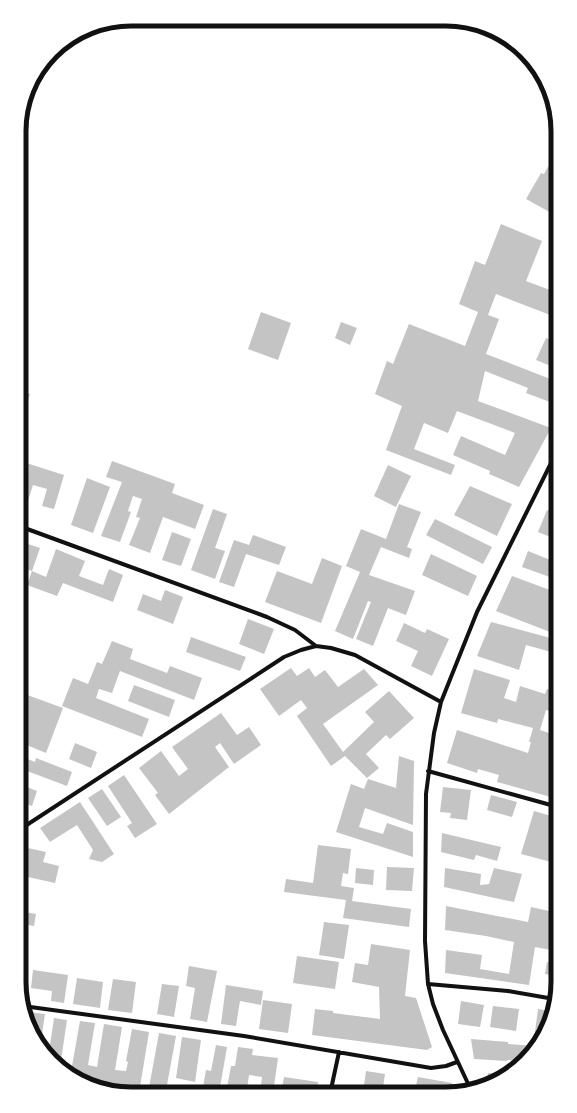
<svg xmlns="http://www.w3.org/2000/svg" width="577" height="1113" font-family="Cabin,sans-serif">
	<rect width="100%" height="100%" fill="#fff"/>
	<path fill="#c4c4c4" d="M558,149v60l-3,6 -29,-16 15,-26 3,1z
		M501,224l41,17 -16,40 32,12v25l-62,-24 -8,21 11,4 -13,35 72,28v23l-32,-12 2,-5 -43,-17 -7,30 73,27 -32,59 -30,-13 1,-3 -37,-16 8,-19 44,19 10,-22 -58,-22 -9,22 -24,-10 -10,26 41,16 -4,10 -65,-25 16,-44 -27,-12 12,-33 6,3 16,-40 56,22 13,-34 -19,-8 16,-43 10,4z
		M261,312l30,11 -13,37 -30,-11z
		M341,322l16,6 -7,17 -15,-7z
		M546,338l10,4 2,-3v30l-22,-9z
		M20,391l10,3 -10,30z
		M20,461l44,14 -10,34 -12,-3 5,-17 -14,-4 -8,25 -5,-2z
		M112,461l63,23 -3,9 32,12 -9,24 -32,-12 -13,36 -21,-8 11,-27 -4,-1 6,-18 -9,-3 -5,15 3,1 -11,30 -19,-6 21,-54 -16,-5z
		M388,465l23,11 -15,31 -22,-11z
		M87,478l23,9 -17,46 -22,-8z
		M470,486l42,18 -15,32 -43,-21z
		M399,504l22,8 -14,35 5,2 -3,9 -28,-11 -12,28 46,16 -9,24 -18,-7 -15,38 -17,-7 15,-37 -3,-1 -15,38 -18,-8 25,-59 -14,-6 15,-37 25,10z
		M213,509l14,5 -12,34 10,3 -10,28 -24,-9z
		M547,510l11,4v26l-20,-8z
		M435,519l57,28 -9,17 -57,-29z
		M172,532l19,7 -10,27 -19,-6z
		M253,535l33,12 -7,18 -33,-11 -12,33 -15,-5 15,-42 15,5z
		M28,544l12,4 -8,23 -13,-4z
		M56,549l29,12 -6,15 24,9 6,-16 14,6 -10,27 -50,-19 -6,13 -30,-11 5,-14 14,6z
		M528,551l30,12v17l-36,-13z
		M431,554l46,22 -9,20 -46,-21z
		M322,558l20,8 -21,57 -56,-21 12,-31 35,13z
		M512,576l46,17v5l-3,10 3,1v12l-4,-1 -4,12 -54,-21z
		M165,590l18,7 -10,27 -36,-14 6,-16 18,7z
		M248,619l26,10 -10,25 -25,-10z
		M491,622l67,18v14l-32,-9 -7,25 -42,-14z
		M404,623l21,10 2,-4 22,10 -17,37 -21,-10 7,-15 -22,-10z
		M191,637l55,20 -6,14 -54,-19z
		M112,641l21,8 -3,10 37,14 3,-7 32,12 -8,22 -74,-29 -8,22 -13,-4 -3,9 53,21 -7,18 -80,-31 11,-28 15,6 9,-22 5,2z
		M291,668l6,8 12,-8 6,9 10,-7 13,17 26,-18 14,16 -55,39 20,28 31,-30 -9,-10 24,-21 25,27 -24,21 -4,-4 -20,19 13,14 -12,10 -22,-22 -14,10 -34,-50 10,-8 -6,-8 -22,16 -19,-27z
		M474,669l36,11 -6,18 12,4 4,-16 25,8 2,-5 11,3v22l-12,-4 -6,20 18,6v63l-61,-17 2,-7 -21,-6 -1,4 -30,-10 10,-33 71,23 3,-11h-2l4,-14 -35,-9 -1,4 -36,-10z
		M134,685l41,15 -6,17 -41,-16z
		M19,692l44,16 -17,45 -22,-9 -4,12 15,6 1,-4 36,14 -5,14 -48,-18z
		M221,713l16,22 12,-8 12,18 -27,19 -14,-21 -5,4 14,20 -60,47 -14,-19 3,-2 -19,-25 22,-17 18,25 9,-7 -16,-22z
		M75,743l22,9 -6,16 -22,-9z
		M399,756l15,5 -1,64 -48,-17 -6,19 24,7 4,-11 26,9v25l-77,-25 15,-48 13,5 4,-10 28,9z
		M124,775l33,49 -22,14 -8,-12 5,-3 -24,-37z
		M19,784l18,7 -5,15 -13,-5z
		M443,787l28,3 -4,30 -17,-2 1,-5 -11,-1z
		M102,789l19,28 -14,9 -19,-28z
		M491,795l26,7 -5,15 -25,-7z
		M80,802l34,52 -12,8 -13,-3 4,-9 -16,-25 -27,17 -10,-14z
		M534,811l24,7v34l-3,11 -34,-9z
		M442,833l59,14 -4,14 -21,-6 -2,5 -33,-8z
		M318,845l33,4 -3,25 -5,-1 -2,13 13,2 -2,13 59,8 -2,18 -66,-9 3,-18 -62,-8 2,-13 27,4z
		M19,846l27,6 -3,10 16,4 -4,17 -36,-8z
		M387,867l27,1 -2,23 -26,-1z
		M356,868l18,2 -1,15 -18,-2z
		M445,868l36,6 -1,11 9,-1 5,-16 28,6 -8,28 -70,-15z
		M446,906l82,16 3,-15 27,6 -7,37 -16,-3 -6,38 -84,-12 1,-23 36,5 -2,14 29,5 5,-32 -28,-6 -41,-6z
		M24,912l12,2 -2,12 -11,-2z
		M324,922l25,3 -5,34 -25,-4z
		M371,944l39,6 -5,46 11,2 16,49 -5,3 -115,-15 3,-26 18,2v2l47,6 -1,-32 -27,-5 3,-19 13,2z
		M297,956l42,6 -4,27 -42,-6z
		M547,962l11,2v12l-13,-2z
		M189,966l28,5 -10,51 -17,-3 5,-31 -9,-2z
		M33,970l35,5 -4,28 -13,-2 1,-10 -21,-3z
		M77,978l26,4 -3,26 -27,-4z
		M113,979l23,3 -4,31 -24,-3z
		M162,984l17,2 -5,31 -17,-3z
		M226,985l37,6 -2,14 -21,-4 -4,25 -15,-2z
		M263,1000l29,4 -4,29 -29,-4z
		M461,1001l23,4 -4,22 -22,-3z
		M493,1006l26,3 -3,22 -26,-4z
		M538,1009l12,2 -9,22 -6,-1z
		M28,1012l17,2 -4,27 -14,-21z
		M54,1018l13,2 -7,47 -3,-1 -9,-14h1z
		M80,1021l15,2 -7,42 9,2 7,-43 18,3 -7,43 11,1 2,-9 -2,-1 6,-32 17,3 -10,61h-23l-5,-2 1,-1 -5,-1 -46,-21 1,-4 10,2z
		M159,1033l17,3 -9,49 26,5 -1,3h-44z
		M182,1037l19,3 -6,42 -19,-4z
		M471,1039l37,3v2l28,2 -1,4 -15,11 -13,-1v1l-33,-2z
		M216,1045l11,2 -8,46h-17l4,-23 5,1z
		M238,1047l15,2 -1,6 26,3 -5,35h-13l2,-16 -13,-2 -2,14 -4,-1 -1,5h-16l5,-27h4z
		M366,1071l19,3 -3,20h-35l1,-5 15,3z
		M499,1071l6,1 -19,13 2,-12 10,1z
		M284,1077l34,5 -2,12h-35z
		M418,1077l34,6 -2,10 -36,1z"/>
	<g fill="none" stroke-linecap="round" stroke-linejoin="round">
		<path stroke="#111" stroke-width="4" d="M19,526l248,91 28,13 21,16 15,2 24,7 86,47
			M428,771l130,36
			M19,830l265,-173 17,-7 15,-4
			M428,984l80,7 46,8
			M23,1006l221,30 187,32 15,-2 11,-4
			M471,1090l-28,-60 -10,-26 -5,-20 -3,-43 1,-147 8,-61 7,-31 36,-90 81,-163
			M330,1094l9,-42"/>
	</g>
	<path d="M0 0H577V1113H0ZM131 26H446A105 105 0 0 1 551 131V982A105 105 0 0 1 446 1087H131A105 105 0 0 1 26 982V131A105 105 0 0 1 131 26Z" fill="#fff" fill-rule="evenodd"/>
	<path fill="none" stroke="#111" stroke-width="5" d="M131 26H446A105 105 0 0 1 551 131V982A105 105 0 0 1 446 1087H131A105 105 0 0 1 26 982V131A105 105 0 0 1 131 26Z"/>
</svg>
